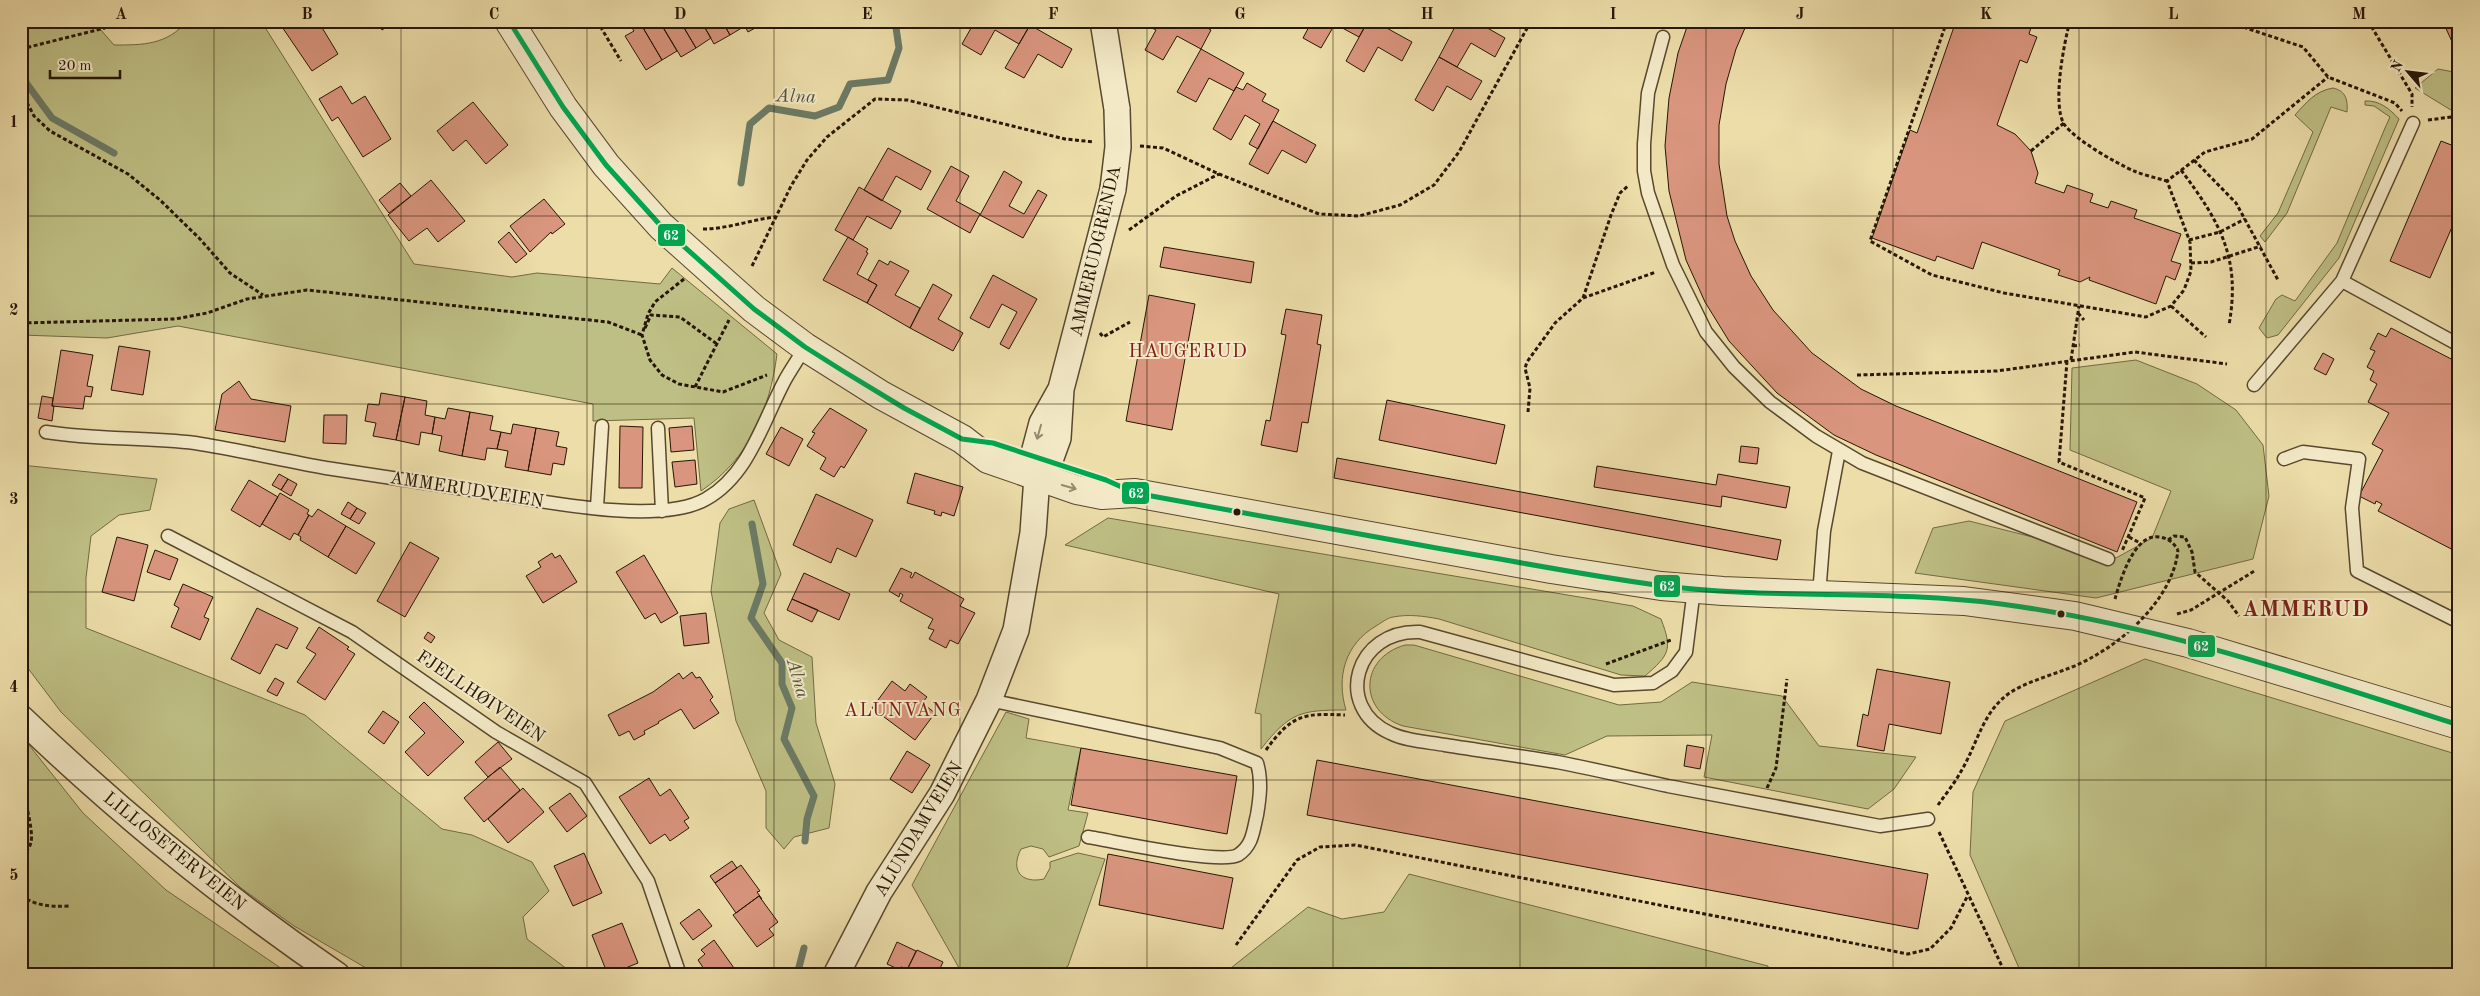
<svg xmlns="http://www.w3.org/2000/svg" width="2480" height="996" font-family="'Old Standard TT',serif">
	<rect width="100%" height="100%" fill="#ecdda9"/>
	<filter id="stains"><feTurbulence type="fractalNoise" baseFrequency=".004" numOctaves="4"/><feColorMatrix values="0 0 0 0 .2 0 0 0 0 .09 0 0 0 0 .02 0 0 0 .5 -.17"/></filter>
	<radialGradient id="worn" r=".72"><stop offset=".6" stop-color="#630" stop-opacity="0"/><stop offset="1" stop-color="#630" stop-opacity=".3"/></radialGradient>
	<path fill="#bebf84" stroke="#726a44" d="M21,21h72l21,24c29,0 53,0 73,-24h74l153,243 98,13 25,-4 123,11 12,-16 105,86c-7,55 -28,105 -76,137l-7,-73 -101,3v-17l-415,-78 -71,12 -86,-3z
		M2438,69l21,4v42l-44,-27z
		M2333,88c13,3 15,12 14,24l-16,-5 -44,106 -22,29 -5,-6 18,-23 35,-81 -18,-17c11,-12 20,-24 38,-27z
		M2365,101c14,-1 25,8 34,18l-60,139 -61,77 -11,3 -8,-10 17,-29 6,-4 13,6 42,-58 48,-115 5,-11 -16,-11 -9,-1z
		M2136,360l61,24 39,26 27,35 6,51 -16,63 -157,39 -181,-25 18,-45 36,-7 147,37 36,-20 19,-47 -101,-41 2,-82z
		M21,465l136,14 -7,31 -31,5 -28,21 -5,42v50l219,87 137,114 30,6 60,27 17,29 -26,26 4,22 48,36h-197l-84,-49 -53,-38 -180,-176 -40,-53z
		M754,500l27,74 -17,39 15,27 33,17 4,66 19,61 -6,44 -35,9 -10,12 -18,-21v-37l-30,-70 -25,-130 9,-68 9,-14z
		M1108,518l525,88 28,13c12,31 8,36 -16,57l-24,-1 -182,-56c-16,-3 -30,-5 -46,-2 -6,1 -12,6 -17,9 -31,18 -40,51 -30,84 -45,0 -56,2 -85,39v-35l-6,-1 24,-119 -214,-49z
		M1405,645h9l205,60 42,-3 31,-20 90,14 37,50 97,11 -22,32 -26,20 -164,-32 8,-42 -105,1 -42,19 -162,-29c-45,-15 -44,-68 2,-81z
		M2145,659l314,96v220h-437l-52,-120 3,-63 32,-71z
		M1006,712l23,7 -3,19 55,10 -13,62 20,3 -9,33 -30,11 -6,-8 -12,-3 -10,3c-11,21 0,35 23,30l6,-11v-6l28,-9 27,6 -37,107 -13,9h-92l-51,-90z
		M21,739l4,1 58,73 83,77 125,85h-270z
		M1409,874l359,92v9h-546l86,-68 34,12 42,-7z"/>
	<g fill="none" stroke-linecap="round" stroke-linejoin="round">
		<path stroke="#6b7a65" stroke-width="7" d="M21,71l6,13 25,34 62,35
			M741,183l9,-59 19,-16 46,8 24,-9 11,-23 38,-4 11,-32 -4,-27
			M752,524l11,60 -12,34 31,45v21l10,24 -8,31 30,57 -7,23 -2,22
			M797,975l7,-27"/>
	</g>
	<path fill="#d9957e" stroke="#261604" d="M278,21h40l20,33 -26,17z
		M376,21h20l-14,9z
		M639,21l23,39 -16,10 -21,-34 9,-5 -6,-9z
		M649,21h10l18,30 -15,9 -20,-34z
		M662,21h18l16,27 -15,9 -21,-35z
		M680,21h21l10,17 -15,10z
		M701,21h21l8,14 -16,9z
		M722,21h20l3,5 -15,9z
		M742,21h21l1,2 -16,9z
		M975,21h48l7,4 -11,19 -24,-14 -14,25 -19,-11z
		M1151,21h44l16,9 -10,19 -24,-13 -14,24 -18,-10 11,-20 -8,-4z
		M1312,21h56l-9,16 -24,-13 -14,24 -18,-10z
		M1368,21h6l38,21 -10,19 -24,-14 -14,25 -18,-11z
		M1458,21h17l30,17 -10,19 -24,-14 -14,24 -18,-10z
		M1689,21h59l-12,28 -10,35 -7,41v39l8,52 8,25 16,35 22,34 39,43 49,36 35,17 241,96 -20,50 -241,-97 -42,-20 -57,-42 -48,-52 -24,-39 -19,-42 -17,-69 -4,-45 4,-48 9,-45z
		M1956,21h77l-4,13 8,3 -10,26 -7,-3 -23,65 18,9 16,17 7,22 -3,10 29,10 3,-8 26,9 -3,8 18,6 3,-7 26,9 -3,8 47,16 -10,27 10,3 -6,16 -9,-4 -10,28 -67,-24 1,-3 -10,5 -22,-7 2,-5 -78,-28 -9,27 -36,-13 -2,5 -63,-23 38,-108 7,3z
		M2445,21h14v36l-16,-35z
		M1030,25l42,24 -10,19 -24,-14 -14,24 -19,-10z
		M1201,49l43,24 -10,18 -25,-13 -13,24 -19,-10z
		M1439,57l43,24 -11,19 -24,-14 -14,25 -18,-11z
		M1247,83l19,11 -4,7 17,9 -21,39 -9,-5 11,-20 -15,-9 -14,25 -18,-11 23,-42 7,3z
		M341,86l11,18 13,-8 26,43 -28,18 -25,-40 -6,4 -13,-22z
		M473,102l35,43 -22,19 -20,-24 -13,11 -16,-20z
		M1273,121l43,24 -10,18 -24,-13 -14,24 -19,-10z
		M2441,141l18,7v63l-29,67 -40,-17z
		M888,148l43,23 -10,19 -25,-14 -14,25 -18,-11z
		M951,166l18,10 -13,25 24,13 -10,19 -43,-24z
		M1004,171l18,11 -13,24 15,8 14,-24 9,5 -24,43 -43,-23z
		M431,180l34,41 -27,21 -11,-14 -18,13 -21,-26z
		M400,183l11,13 -22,17 -10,-13z
		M859,187l42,24 -10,18 -24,-13 -14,24 -18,-10z
		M544,199l21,25 -13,10 -1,-2 -21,20 -20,-26z
		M509,232l18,22 -11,9 -18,-21z
		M848,237l20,12 -2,3 2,1 -11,21 20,11 -10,18 -44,-23z
		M1164,247l90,15 -3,21 -91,-16z
		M879,260l9,5 2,-4 19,10 -14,24 25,13 -10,20 -43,-25 10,-18 -9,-5z
		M993,275l44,24 -28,50 -9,-5 17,-32 -15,-8 -13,24 -19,-10z
		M933,284l19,11 -14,24 25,14 -10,18 -43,-23z
		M1149,295l46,9 -23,126 -46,-9z
		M1286,309l36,6 -5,29 4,1 -13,78 -6,-1 -5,30 -36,-7 5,-25 4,1 16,-86 -5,-1z
		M2391,328l68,35v190l-81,-42 4,-7 -6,-3 -1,3 -16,-8 24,-46 -11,-6 17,-31 -21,-11 9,-18 -7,-4 4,-9 -7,-4 8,-16 -5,-2 8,-16 8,4z
		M119,346l31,5 -7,44 -32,-5z
		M61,350l32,5 -6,31 6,1 -2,10 -6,-1 -2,13 -31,-3z
		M21,352l6,1 -6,33z
		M2323,353l11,6 -8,16 -12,-6z
		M239,381l12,18 40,7 -6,36 -70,-12 7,-36z
		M381,393l24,4 -9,43 -23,-4 3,-13 -11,-2 3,-17 11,1z
		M42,396l11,2 -1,8h2l-2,15 -14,-3z
		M405,397l22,4 -2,14 10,2 -3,17 -11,-2 -2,13 -23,-5z
		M1387,400l118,25 -9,39 -117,-24z
		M448,408l22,4 -8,44 -23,-5 3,-15 -10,-2 3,-17 10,2z
		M830,408l37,22 -23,38 -3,-2 -7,11 -14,-8 6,-11 -19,-12 8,-13 -3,-1z
		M470,412l23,4 -3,14 11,2 -4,17 -10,-1 -2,12 -23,-4z
		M324,415h23l-1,29 -23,-1z
		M513,424l23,4 -8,43 -23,-4 3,-16 -11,-2 4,-17 10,2z
		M620,426l23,1 -1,61h-23z
		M692,426l2,24 -23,2 -2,-24z
		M781,427l22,12 -14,27 -23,-12z
		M536,428l23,4 -3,14 11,2 -3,17 -11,-2 -2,12 -23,-4z
		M1741,446l18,2 -2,16 -18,-2z
		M1337,458l444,82 -4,20 -443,-82z
		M695,460l2,24 -22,3 -3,-25z
		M1597,466l119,19 2,-11 72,13 -4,21 -64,-12 -1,11 -127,-20z
		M915,473l48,14 -9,29 -12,-4 -1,4 -7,-2 1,-3 -28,-8z
		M279,474l9,5 -7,11 -9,-5z
		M288,479l9,5 -6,12 -10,-6z
		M249,480l29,17 -18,30 -29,-17z
		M280,493l29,17 -2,4 2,1 -11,20 -4,-2 -4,7 -28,-16z
		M816,494l57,26 -17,37 -19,-9 -6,15 -38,-18z
		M348,502l9,6 -7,11 -9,-5z
		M357,508l9,5 -7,11 -9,-5z
		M318,509l28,17 -18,31 -28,-17 1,-3 -3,-2 11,-20 3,2z
		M346,526l29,17 -19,31 -28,-17z
		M117,537l31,8 -14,56 -32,-9z
		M410,542l29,16 -34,59 -28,-16z
		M155,550l23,9 -8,21 -23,-8z
		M552,553l3,5 5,-3 17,27 -34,21 -17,-27 15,-9 -3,-5z
		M644,555l34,58 -17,10 -6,-10 -10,6 -29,-47z
		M901,568l11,5 -2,4 2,1 3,-6 49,27 -4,7 15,7 -17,31 -8,-4 -4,8 -17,-9 5,-9 -6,-2 5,-9 -33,-18 3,-6 -3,-2 -1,4 -10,-6z
		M804,573l46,21 -11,26 -47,-21z
		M183,584l30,13 -9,20 5,2 -9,21 -29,-13 8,-19 -5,-3z
		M792,599l26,11 -6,12 -25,-12z
		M257,608l41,20 -11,21 -11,-5 -16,30 -29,-15z
		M706,613l3,30 -25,3 -4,-30z
		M319,627l30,20 -2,2 8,5 -30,46 -28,-18 19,-28 -10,-6z
		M428,632l7,5 -4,6 -7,-5z
		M1877,669l73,13 -9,52 -52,-10 -5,27 -27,-5 6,-32 5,2z
		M692,672l4,6 4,-1 13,20 -3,3 9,13 -25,16 -13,-20 -23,13 1,1 -15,8 1,3 -11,6 -5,-9 -10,5 -11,-21 45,-23 26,-19 4,6z
		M275,678l9,5 -7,13 -10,-5z
		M892,681l13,10 5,-7 17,13 -5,6 13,10 -20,27 -43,-32z
		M424,702l40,40 -36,34 -23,-24 20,-19 -16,-16z
		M383,711l16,11 -15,22 -16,-12z
		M498,742l14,17 -24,18 -13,-15z
		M1687,745l17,3 -4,21 -16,-3z
		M1081,748l156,28 -10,58 -156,-29z
		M907,751l23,14 -18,28 -22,-14z
		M1317,760l611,114 -10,55 -611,-114z
		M500,767l20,23 -36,32 -20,-24z
		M649,778l11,18 10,-7 19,29 -5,3 5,7 -19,13 -5,-7 -15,10 -31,-47z
		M523,788l21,24 -36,31 -20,-24z
		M570,793l17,23 -20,16 -18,-24z
		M584,853l18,40 -29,13 -19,-40z
		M1108,854l125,24 -10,51 -124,-24z
		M732,861l5,7 -22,15 -5,-7z
		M741,865l19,26 -3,1 5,7 -3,-3 -23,17 -21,-30z
		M759,896l19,26 -9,7 5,6 -17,12 -24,-32z
		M699,909l13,17 -19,14 -13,-17z
		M622,923l16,40 -30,12 -16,-40z
		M714,940l25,35h-31l-10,-15 7,-6 -4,-4z
		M897,942l19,9 -9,19 -6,-3 -1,3 -13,-6z
		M917,950l26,12 -6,13h-39l3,-8 6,3z"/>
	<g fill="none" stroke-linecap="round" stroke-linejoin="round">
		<g stroke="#58482d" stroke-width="15">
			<path id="service" d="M1663,37l-15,56 -4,51v27l4,22 25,72 33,67 28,35 36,35 46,34 46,27 246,96
				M2342,281l117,64
				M2254,385l88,-104 71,-158
				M658,428l4,83
				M46,432c49,8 99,5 149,11 44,7 87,17 131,25 50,8 101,15 152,23 55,8 180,36 228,8 43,-24 57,-78 79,-119 6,-11 14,-22 20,-33
				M2284,459l19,-7 56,7 -7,49 5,63 102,51
				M597,507l5,-81
				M168,536l184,96 144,100 89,51 63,98 32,94
				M1694,589l-8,63 -14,19 -19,12 -39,2 -194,-53c-65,-3 -87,75 -30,101 16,8 38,9 55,12 38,6 75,11 112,17 37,7 74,16 111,24 71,14 142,27 212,40l48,-7
				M1819,595l5,-64 15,-80
				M989,700l231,48 37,15c5,17 3,34 0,52 -4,16 -4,30 -19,40 -18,10 -124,-14 -150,-18"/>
		</g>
		<g stroke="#58482d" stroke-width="28">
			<path id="minor" d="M1103,21l14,88
				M1037,477l12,-14 9,-25 3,-49 52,-200
				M21,718c98,94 203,180 316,257
				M836,975l43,-83 63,-98 47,-94 27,-70 17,-97 4,-56 -4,-9v-11l9,-34 19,-34"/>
		</g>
		<g stroke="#58482d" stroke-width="30">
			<path id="tertiary" d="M509,21l54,86 43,58 55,61 93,83 51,38 76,48 81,44 26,20 89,31 25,5 33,-2 416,76 110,17 62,5 241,10 111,15 113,27 271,82"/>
		</g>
		<path stroke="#261604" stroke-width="3" stroke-dasharray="4 2.5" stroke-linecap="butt" d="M597,21l24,40
			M1947,21l-77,220 62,34 72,18 142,24 25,-11 13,-16 7,-19 -1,-29 -23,-61 38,-29 47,-13 76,-62
			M2070,21c-6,22 -18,83 -6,103 11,16 52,39 70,47 10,4 22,7 33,10
			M2225,21l78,26 25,30 67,26 7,8
			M2368,21l44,73v13
			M599,24l6,-3
			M21,49l84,-21
			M21,91l13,25 16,15 78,43 32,26 40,39 30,34 33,22
			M2428,120l31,-4
			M1140,146l23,2 56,26 100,40 40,2 41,-11 34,-20 25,-33 72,-131
			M2031,151l33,-28
			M2194,160l42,43 42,77
			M2181,170c39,52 60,88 48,155
			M703,229c24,0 47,-9 72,-12
			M1129,230l47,-34 43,-22
			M2459,233l-4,11 4,1
			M2189,240l31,-8 25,-13
			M2191,263l20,-1 50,-16
			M752,266l39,-80 16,-26 20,-23 48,-38 32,1 158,39 29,3
			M684,279l-29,23 -7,12 -6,21 8,25 12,15 17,9 44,8 44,-17
			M1583,298l73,-26
			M2171,306l35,31
			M2078,313l6,7
			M21,323l154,-4 32,-6 40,-14 60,-9 301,32 34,13
			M645,328l6,-13 29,2 37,27
			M1100,333l3,4 27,-15
			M2073,346l7,-1
			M2071,360l8,-54
			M2067,361l-8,101 86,36 -23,53
			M1857,375l140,-4 138,-19 92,12
			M695,387l34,-67
			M1528,412l2,-24 -5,-20 2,-6 28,-39 28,-25 28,-83 9,-22 9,-8
			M2129,537l11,6
			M2168,540l6,-4 11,1 7,15 3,20 33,29 11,15
			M2115,599c5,-18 19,-66 44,-62 9,1 14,5 19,13
			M2177,614l14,-4 65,-40
			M1606,664l65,-24
			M1266,750c26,-36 38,-37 79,-35
			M21,779c2,15 13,51 10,63 -1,6 -7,13 -10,18
			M1767,788l9,-20 11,-89
			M1938,805c7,-10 16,-21 22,-32 17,-27 22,-62 51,-81 18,-11 41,-17 61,-25
			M1939,832l67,143
			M21,896c16,10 30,11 48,10
			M1236,945l61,-85 23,-13 35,-2 553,109 22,-5 21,-21 17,-33"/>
		<use href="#service" stroke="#f3e9c7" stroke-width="12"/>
		<use href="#minor" stroke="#f3e9c7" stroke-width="25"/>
		<use href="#tertiary" stroke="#f3e9c7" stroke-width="28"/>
		<g stroke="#58482d" stroke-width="28" stroke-linecap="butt">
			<path id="minor-bridge" d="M1113,189l5,-42 -1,-38"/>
		</g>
		<path stroke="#261604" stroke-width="3" stroke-dasharray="4 2.5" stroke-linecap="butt" d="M2072,667c45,-18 101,-66 106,-117"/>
		<use href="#minor-bridge" stroke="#f3e9c7" stroke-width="25"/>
		<g stroke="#f3e9c7" stroke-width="9">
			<path id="bus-1" d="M509,21l54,86 43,58 55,61 93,83 51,38 38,24 61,37 58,31 31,4 113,37 29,13c102,19 205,37 307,56 71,12 142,26 214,36 114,15 230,4 345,19 157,21 307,73 458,121"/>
		</g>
		<use href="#bus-1" stroke="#00a651" stroke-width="5"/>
	</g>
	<defs><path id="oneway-shaft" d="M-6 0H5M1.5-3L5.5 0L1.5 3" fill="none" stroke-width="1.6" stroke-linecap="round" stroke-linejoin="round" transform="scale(1.25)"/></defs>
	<g stroke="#978a6f">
		<use href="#oneway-shaft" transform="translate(1039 432) rotate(106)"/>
		<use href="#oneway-shaft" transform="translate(1069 487) rotate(16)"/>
	</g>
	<path fill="none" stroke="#261604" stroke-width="1" stroke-opacity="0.55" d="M214,21v954M401,21v954M587,21v954M774,21v954M960,21v954M1147,21v954M1333,21v954M1520,21v954M1706,21v954M1893,21v954M2079,21v954M2266,21v954M21,216h2438M21,404h2438M21,592h2438M21,780h2438"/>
	<g fill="#261604" stroke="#f3e9c7" stroke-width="2">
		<circle cx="1237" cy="512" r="4.5"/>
		<circle cx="2061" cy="614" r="4.5"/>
	</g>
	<g text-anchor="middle" stroke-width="4" stroke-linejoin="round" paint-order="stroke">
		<g font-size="18" fill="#261604" stroke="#f3e9c7">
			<text transform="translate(1095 251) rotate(-77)" y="6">AMMERUDGRENDA</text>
			<text transform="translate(467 489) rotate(9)" y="6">AMMERUDVEIEN</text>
			<text transform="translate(481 696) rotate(34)" y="6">FJELLHØIVEIEN</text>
			<text transform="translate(918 829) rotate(-59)" y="6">ALUNDAMVEIEN</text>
			<text transform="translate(175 851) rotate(39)" y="6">LILLOSETERVEIEN</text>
		</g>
		<g font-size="19" font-style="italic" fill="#4e503c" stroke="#f3e9c7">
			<text transform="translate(796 95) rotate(2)" y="7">Alna</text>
			<text transform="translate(799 678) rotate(74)" y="7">Alna</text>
		</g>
		<g font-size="19" letter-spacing="1" fill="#7a1f14" stroke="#f3e9c7">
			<text x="1188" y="357">HAUGERUD</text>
			<text x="903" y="716">ALUNVANG</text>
		</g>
		<g font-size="22" font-weight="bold" letter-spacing="1" fill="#7a1f14" stroke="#f3e9c7">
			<text x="2306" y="616">AMMERUD</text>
		</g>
	</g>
	<g stroke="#f3e9c7" stroke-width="2">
		<rect x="657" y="223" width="29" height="24" rx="5" fill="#00a651"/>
		<rect x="1121" y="481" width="29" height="24" rx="5" fill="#00a651"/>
		<rect x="1653" y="574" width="28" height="24" rx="5" fill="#00a651"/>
		<rect x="2187" y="634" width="29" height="24" rx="5" fill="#00a651"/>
	</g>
	<g font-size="14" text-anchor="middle" font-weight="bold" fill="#fff">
		<text x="671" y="240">62</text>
		<text x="1136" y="498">62</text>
		<text x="1667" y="591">62</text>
		<text x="2201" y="651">62</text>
	</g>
	<rect width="2480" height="996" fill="none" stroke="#ecdda9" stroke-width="55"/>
	<g transform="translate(2408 72) rotate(298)" stroke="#f3e9c7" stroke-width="4" paint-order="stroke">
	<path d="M0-4L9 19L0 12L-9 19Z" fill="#261604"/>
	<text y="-8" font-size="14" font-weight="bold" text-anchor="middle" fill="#261604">N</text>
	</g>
	<path d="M50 70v8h70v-8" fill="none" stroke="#261604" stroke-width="2.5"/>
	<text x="58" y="70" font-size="15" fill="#261604" stroke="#f3e9c7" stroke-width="4" paint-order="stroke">20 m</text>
	<rect x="28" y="28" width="2424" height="940" fill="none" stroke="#261604" stroke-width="2"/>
	<g font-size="16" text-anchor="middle" font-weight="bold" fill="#261604">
		<text x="121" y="19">A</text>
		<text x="307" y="19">B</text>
		<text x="494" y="19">C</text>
		<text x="680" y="19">D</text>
		<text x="867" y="19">E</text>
		<text x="1053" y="19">F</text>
		<text x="1240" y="19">G</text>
		<text x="1427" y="19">H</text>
		<text x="1613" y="19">I</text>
		<text x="1800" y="19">J</text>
		<text x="1986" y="19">K</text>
		<text x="2173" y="19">L</text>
		<text x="2359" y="19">M</text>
		<text x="14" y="127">1</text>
		<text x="14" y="315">2</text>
		<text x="14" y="504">3</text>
		<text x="14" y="692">4</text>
		<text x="14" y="880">5</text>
	</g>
	<rect width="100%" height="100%" filter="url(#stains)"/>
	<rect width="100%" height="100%" fill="url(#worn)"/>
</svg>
